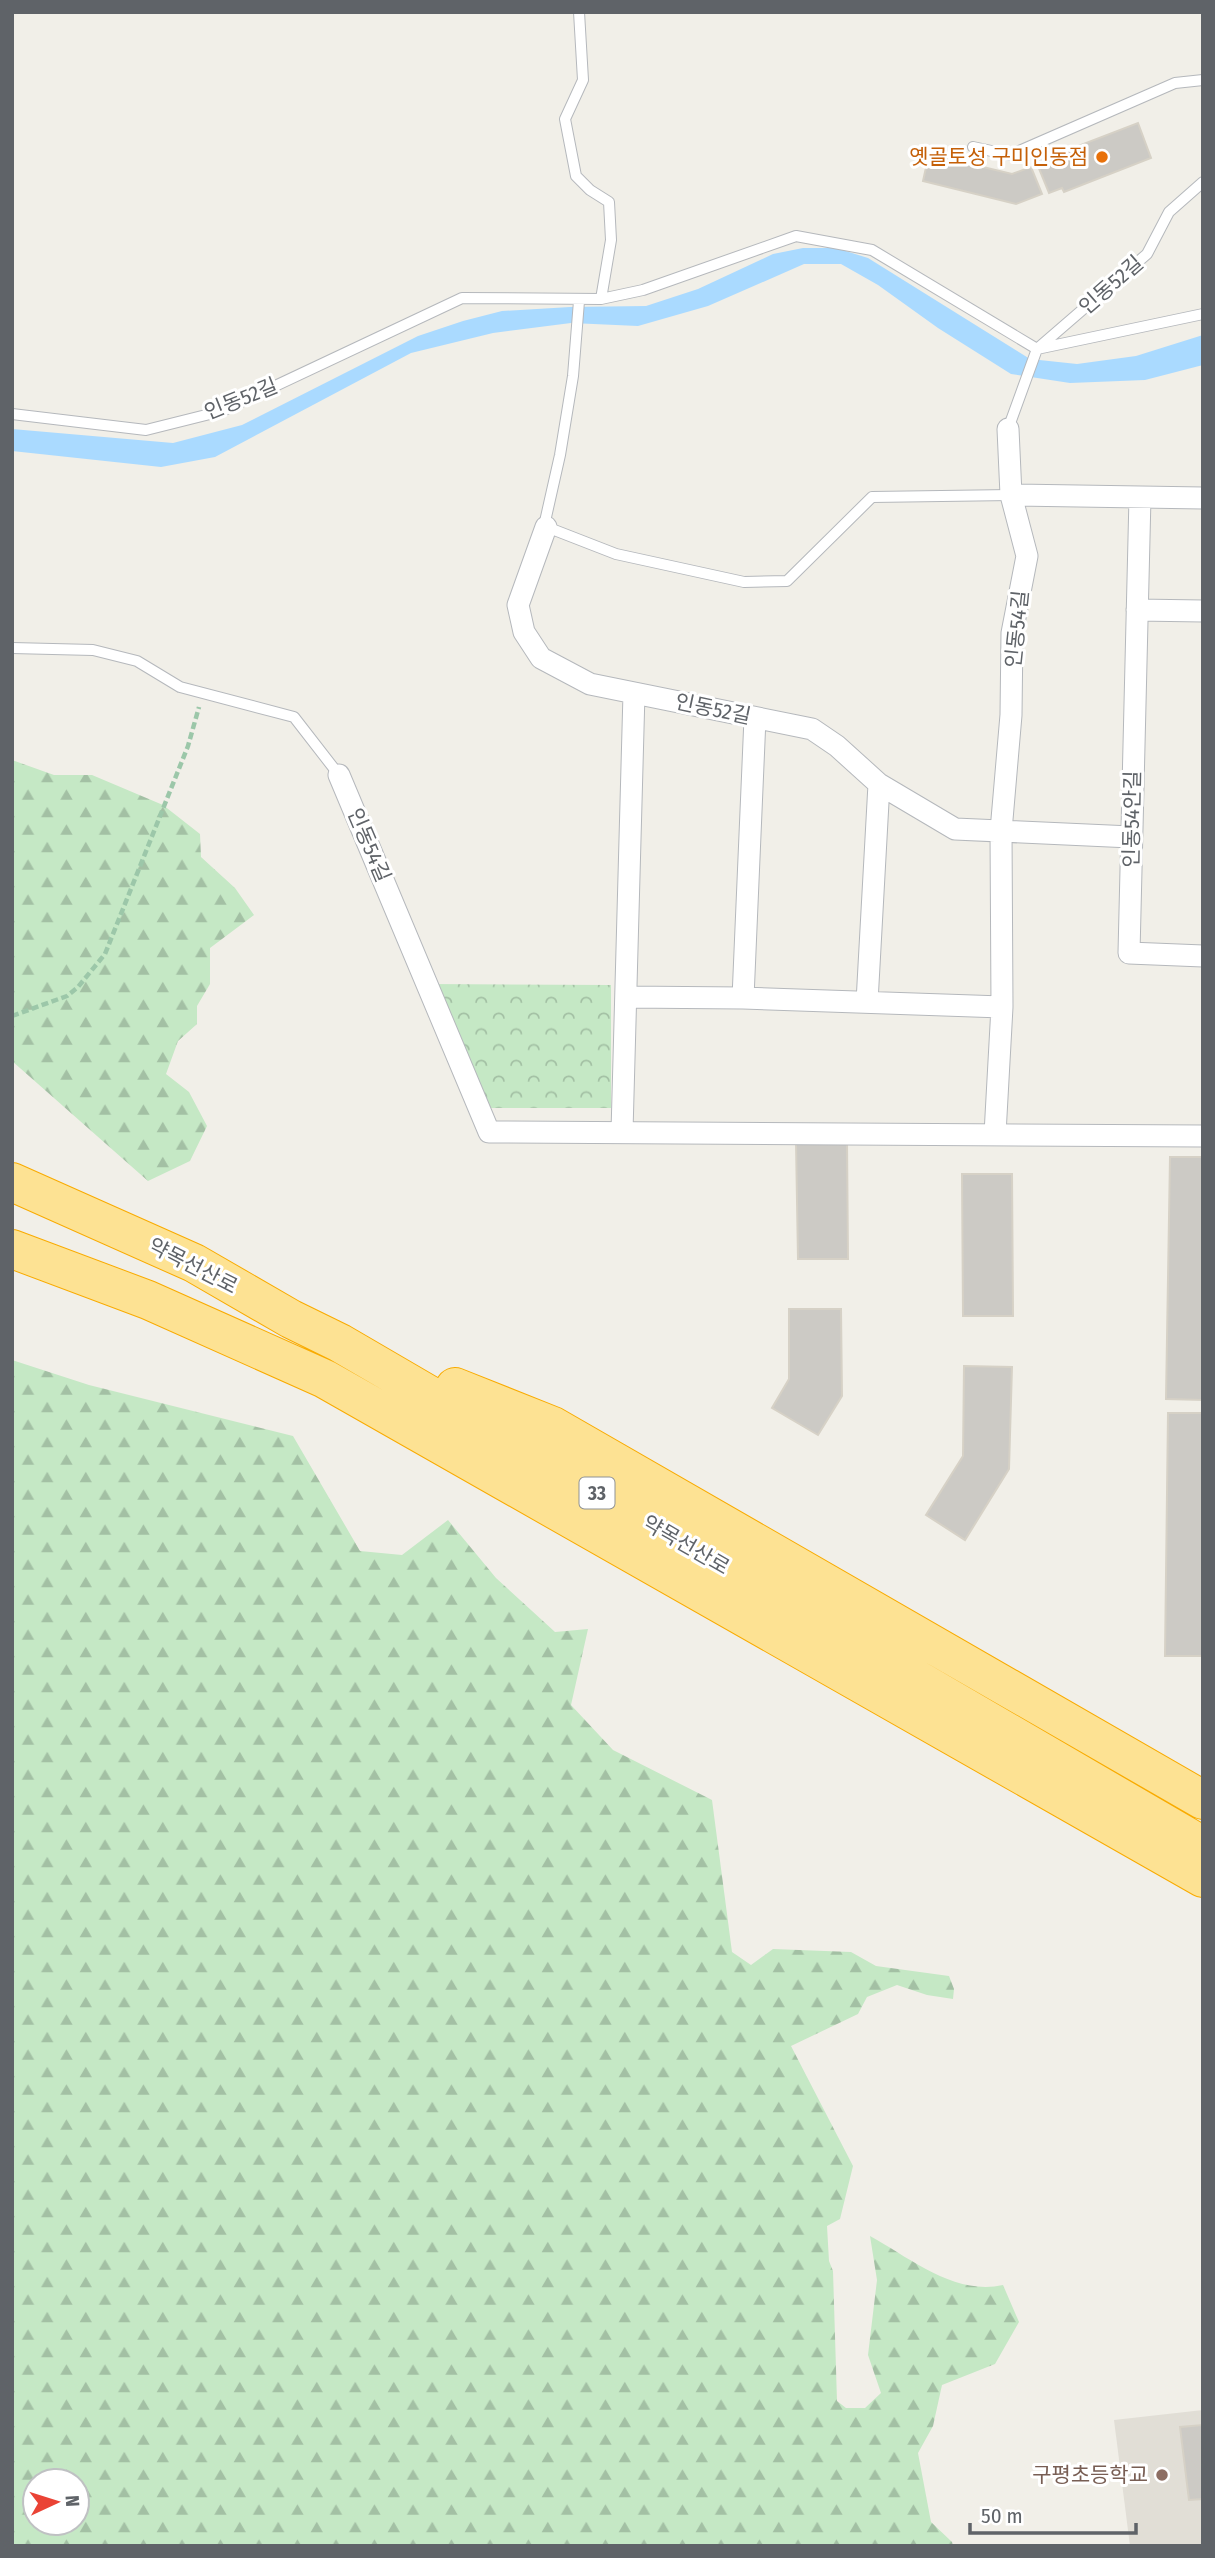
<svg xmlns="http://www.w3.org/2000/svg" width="1215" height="2558" font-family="'Fira Sans Condensed','Noto Sans KR',sans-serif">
	<defs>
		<pattern id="forest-firs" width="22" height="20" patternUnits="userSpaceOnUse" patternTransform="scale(1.75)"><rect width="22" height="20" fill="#c5e8c5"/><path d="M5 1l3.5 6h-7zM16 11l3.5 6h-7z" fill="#a3c0a4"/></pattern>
		<pattern id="park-crowns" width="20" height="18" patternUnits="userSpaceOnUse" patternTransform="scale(1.75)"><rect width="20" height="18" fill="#c5e8c5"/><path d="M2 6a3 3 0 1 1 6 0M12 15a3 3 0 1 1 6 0" fill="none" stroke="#a3c0a4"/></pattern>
	</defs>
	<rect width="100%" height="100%" fill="#f1efe8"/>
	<path fill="#e1ded6" d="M1203,2410v136h-73l-16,-126z"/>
	<path fill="url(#forest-firs)" fill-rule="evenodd" d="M12,760l42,15h38l71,30 37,29 1,23 34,31 19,27 -44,33v36l-13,22v18l-19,17 -12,33 23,18 18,34 -17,35 -42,20 -136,-120z
		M12,1360l77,25 204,51 67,115 42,4 46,-35 48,58 59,54 33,-3 -17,76 42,45 99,50 20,152 19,13 22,-16 78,3 25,14 73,10 5,13 -1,10 -26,-4 -30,-10 -30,12 -9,17 -67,32 62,120 -13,53 -13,7 2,35 4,10 4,130 9,7h19l16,-15 -13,-38 9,-75 -7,-44c40,22 85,60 133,49l16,37 -24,42 -53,21 -9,41 -15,27 13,69 21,20 1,4h-941zM35,2481h42v42h-42z"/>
	<path fill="url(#park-crowns)" d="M426,984l185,1v123h-121z"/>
	<path fill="#aadaff" d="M803,248h33l32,10 162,101 47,5 59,-8 67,-21v30l-58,15 -75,3 -59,-9 -73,-46 -60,-43 -37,-21h-37l-96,42 -70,20 -67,-3 -78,10 -82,20 -196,104 -54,10 -149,-16v-22l161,14 69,-18 176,-89 45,-15 39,-10 68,-4 76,-1 52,-17 75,-35z"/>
	<path fill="#cccac5" stroke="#d6d1c6" stroke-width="2" d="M1138,123l13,35 -87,34 -2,-4 -13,5 -11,-27 15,-6 -1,-4z
		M929,154l83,20 19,-7 11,27 -26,10 -93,-23z
		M847,1141l1,118h-50l-2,-117z
		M1170,1157h33v243l-37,-1z
		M962,1174h50l1,142h-50z
		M789,1309h52l1,87 -24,39 -46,-27 17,-29z
		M964,1366l48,1 -3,102 -44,71 -39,-25 37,-59z
		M1168,1413h35v243h-38z
		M1203,2425v74l-14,1 -9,-73z"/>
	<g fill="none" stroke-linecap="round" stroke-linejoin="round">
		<g stroke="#b5b8bc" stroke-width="12">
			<path id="lane" d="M579,12l4,68 -18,39 11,57 14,14 19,12 2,38 -10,59
				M973,147l37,8 165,-72 28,-3
				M579,301l-6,75 -13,79 -16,71 72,28 128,28 43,-1 85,-84 139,-2
				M12,414l134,16 76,-19 240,-113 139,1 42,-9 153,-54 76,14 165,99 166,-35
				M1008,429l29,-80 110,-95 22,-42 34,-30
				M12,648l81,2 44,11 43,26 114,30 45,58"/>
		</g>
		<g stroke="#b5b8bc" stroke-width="23">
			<path id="street" d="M1011,495l192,3
				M1140,497l-11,456 74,3
				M546,527l-28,78 6,27 17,26 49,26 222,45 25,17 42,38 76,45 176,8
				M1137,610l66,1
				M339,775l150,357 714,4
				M626,997l117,1 259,9
				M743,998l12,-280
				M867,1002l12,-218
				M622,1132l12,-439
				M995,1134l7,-127 -1,-176 10,-116 1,-82 15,-77 -16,-61 -3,-66"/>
		</g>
		<g stroke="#f9ab00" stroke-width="40">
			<path id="highway" d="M12,1182l182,81 97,56 49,24 863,503
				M12,1249l136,51 177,79 878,499
				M455,1387l98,39 650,374"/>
		</g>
		<path stroke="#9cc7a9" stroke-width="4.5" stroke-dasharray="7 3.5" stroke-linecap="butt" d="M12,1016l55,-20 11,-9 27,-33 83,-208 11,-39"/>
		<use href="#lane" stroke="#fff" stroke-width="10"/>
		<use href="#street" stroke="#fff" stroke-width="21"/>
		<use href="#highway" stroke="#fde293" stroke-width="38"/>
	</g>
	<circle fill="#e8710a" stroke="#fff" stroke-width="2.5" cx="1102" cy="157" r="7"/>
	<circle fill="#8d6e63" stroke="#fff" stroke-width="2.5" cx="1162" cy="2475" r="7"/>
	<g text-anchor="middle" stroke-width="6" stroke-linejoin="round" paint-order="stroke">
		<rect fill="#fff" stroke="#8f9295" stroke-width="2" x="579.5" y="1477.5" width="35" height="31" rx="5"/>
		<g font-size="19" font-weight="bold" fill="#5f6368">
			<text x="597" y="1500">33</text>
		</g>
		<g font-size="21" fill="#c56008" stroke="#fff" text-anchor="end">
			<text x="1088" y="164">옛골토성 구미인동점</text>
		</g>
		<g font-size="21" fill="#5f6368" stroke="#fff">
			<text transform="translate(1111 285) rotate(-41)" y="7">인동52길</text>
			<text transform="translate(241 399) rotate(-22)" y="7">인동52길</text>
			<text transform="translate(1017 629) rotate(-84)" y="7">인동54길</text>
			<text transform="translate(713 709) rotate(12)" y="7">인동52길</text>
			<text transform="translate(1132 819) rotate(-89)" y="7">인동54안길</text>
			<text transform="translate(369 845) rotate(67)" y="7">인동54길</text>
			<text transform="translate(193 1266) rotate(27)" y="7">약목선산로</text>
			<text transform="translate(686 1545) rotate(30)" y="7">약목선산로</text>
		</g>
		<g font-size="21" fill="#785e54" stroke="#fff" text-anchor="end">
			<text x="1148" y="2482">구평초등학교</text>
		</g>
	</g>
	<rect width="1215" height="2558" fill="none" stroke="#5f6368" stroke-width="28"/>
	<g transform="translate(56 2502) rotate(86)"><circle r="33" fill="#ffffff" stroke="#bfc1c3" stroke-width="2"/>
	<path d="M0-5L12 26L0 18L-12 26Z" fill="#ea4335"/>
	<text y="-10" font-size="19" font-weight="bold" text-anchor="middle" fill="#5f6368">N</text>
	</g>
	<path d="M970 2523v10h166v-10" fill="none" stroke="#5f6368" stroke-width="3.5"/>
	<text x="981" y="2523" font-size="21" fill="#5f6368" stroke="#ffffff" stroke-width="5" paint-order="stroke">50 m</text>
</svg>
